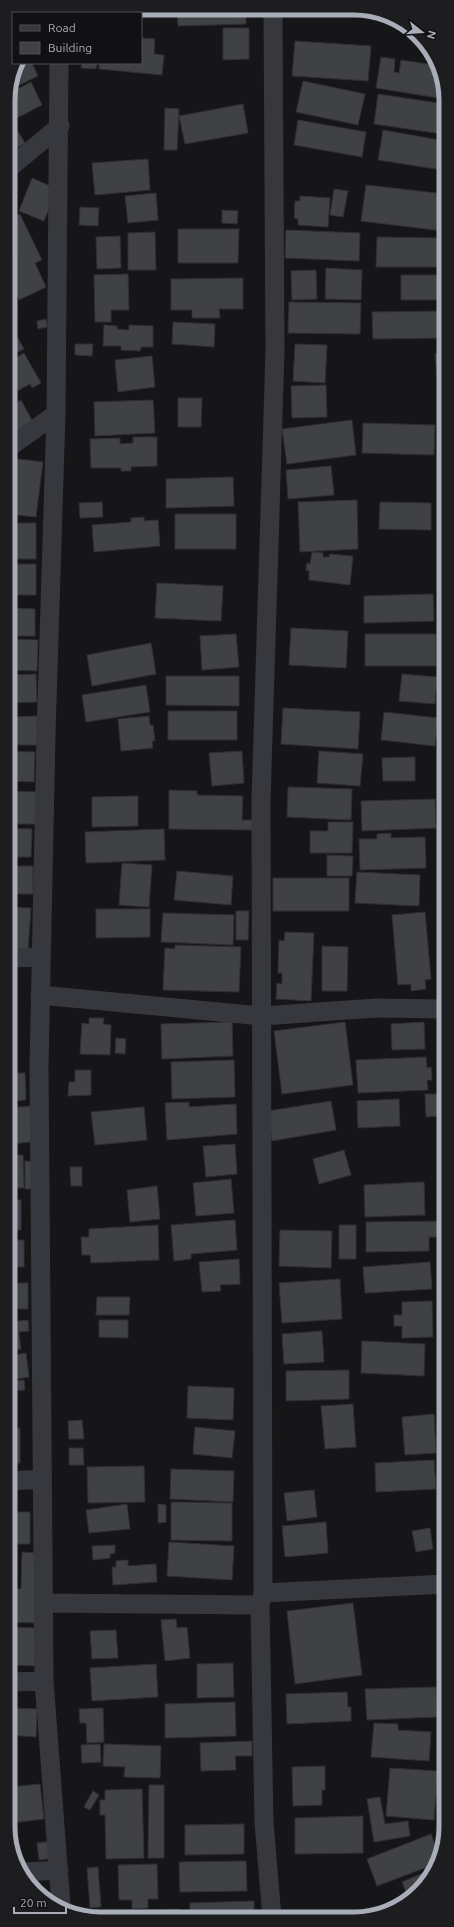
<svg xmlns="http://www.w3.org/2000/svg" width="454" height="1927" font-family="Ubuntu,sans-serif">
	<rect width="100%" height="100%" fill="#161618"/>
	<path fill="#404145" stroke="#303034" d="M101,8h24v5h-23z
		M177,9h69v15l-68,2z
		M223,28h26v31l-26,1z
		M141,38l14,1 -1,15 10,1 -2,20 -63,-6v-6h42z
		M295,41l76,5 -3,35 -76,-5z
		M381,57l14,2 -1,13 5,1 2,-13 34,5 10,23v11l-69,-11z
		M16,63h16l6,13 -29,14z
		M82,63h15l-1,6 -15,-1z
		M303,81l62,13 -7,31 -62,-13z
		M31,82l11,23 -27,14 -7,-14v-11z
		M378,94l67,10 -3,30 -68,-10z
		M243,104l5,29 -63,11 -6,-28z
		M165,108l14,1 -2,41h-13z
		M8,115l17,28 -17,10z
		M298,120l68,12 -4,25 -68,-12z
		M383,130l62,11v22h-2l-1,7 -64,-10z
		M148,159l2,31 -55,5 -3,-32z
		M32,178l25,11 -13,32 -25,-10z
		M366,185l79,9 -2,37 -82,-10z
		M334,189l14,2 -5,26 -13,-2z
		M156,193l2,27 -30,3 -3,-27z
		M300,196l30,2 -2,29 -30,-2v-6l-4,-1 1,-17h5z
		M80,207l19,1 -1,18 -19,-1z
		M222,210l16,1 -1,13 -15,-1z
		M20,214l22,46 -7,3 11,24 -27,13 -11,-22v-58z
		M178,229h61l-1,34h-60z
		M286,230l74,3 -1,28 -74,-3z
		M155,232l1,38h-28v-37z
		M120,236l1,32 -24,1 -1,-32z
		M377,237l63,1 -1,29h-63z
		M326,268l36,2 -1,30 -36,-1z
		M316,270l1,29 -25,1 -1,-29z
		M128,274l1,36h-18v12h-16l-1,-47z
		M401,275h38v25h-38z
		M243,278v31h-24l1,9h-28v-8h-21v-31z
		M8,288l10,22 -10,4z
		M289,302l72,1 -1,31 -72,-1z
		M445,311v27l-72,1 -1,-27z
		M46,319l1,8 -9,2 -1,-8z
		M9,322l15,27 -16,8v-35z
		M173,322l42,2 -1,23 -42,-3z
		M104,325l13,1v3l12,1v-5l24,1v21h-12l-1,4 -19,-1v-4h-18z
		M75,344h18l-1,12 -17,-1z
		M295,344l32,1 -2,38 -32,-2z
		M24,353l17,30 -9,5 -2,-4 -22,12v-34z
		M445,353v35h-7l-3,-34z
		M152,356l3,31 -37,5 -3,-32z
		M326,385l1,32 -35,1 -1,-32z
		M178,398h24l-1,29h-23z
		M21,400l13,24 -26,15v-32z
		M153,400l2,33 -60,3 -1,-34z
		M352,420l4,35 -69,9 -5,-35z
		M363,423l72,2 -1,30 -72,-2z
		M133,437h24v29l-26,1v4h-10v-3h-30l-1,-29 30,-1v6l13,-1z
		M10,458l33,4 -7,55 -28,-3z
		M331,466l3,29 -46,4 -2,-29z
		M233,477l1,29 -68,2v-29z
		M357,500l1,49 -58,3 -2,-50z
		M102,502l1,15 -23,1 -1,-15z
		M380,502l51,1v27l-52,-1z
		M175,514h61v35h-61z
		M144,517v4l14,-1 2,26 -66,6 -2,-27 39,-3v-4z
		M8,523h28v36h-28z
		M312,552l11,1v4h6l1,-3 23,2 -3,29 -41,-5v-9l-3,-1 1,-7 3,1z
		M8,564h28v31h-28z
		M157,583l66,3 -2,35 -66,-3z
		M433,594l1,27 -70,2v-27z
		M8,608l27,1v27h-27z
		M291,628l57,3 -2,37 -57,-3z
		M236,634l3,33 -37,3 -2,-34z
		M365,634h71v32h-71z
		M8,639l30,1 -1,31 -29,-1z
		M151,643l5,31 -64,12 -5,-31z
		M36,674l1,28 -29,1v-28z
		M402,674l35,3 -2,27 -36,-3z
		M166,676h73v30l-73,-1z
		M146,685l4,27 -64,10 -4,-27z
		M283,708l77,4 -2,37 -77,-5z
		M168,711h69v29h-69z
		M384,712l54,6 -3,28 -54,-6z
		M37,716l1,29h-30v-28z
		M149,716l1,9h3l2,16h-3l1,7 -32,3 -3,-32z
		M8,751l27,1 -1,30 -26,-1z
		M242,751l2,32 -32,3 -3,-33z
		M319,751l44,3 -3,32 -43,-3z
		M415,757v24h-32l-1,-23z
		M288,787l64,2 -1,31 -64,-3z
		M169,790l28,1v4l46,1 -1,24h11v10l-84,-1z
		M8,791l29,1v32h-29z
		M138,796v30l-46,1v-30z
		M435,799l1,29 -74,3 -1,-30z
		M328,822h25l-1,31h-42v-22h18z
		M8,828l24,1 -1,28h-23z
		M164,829l1,31 -79,3 -1,-31z
		M391,833v5l34,-1 1,31 -66,2 -1,-31h18v-5z
		M327,855l26,1 -1,20h-25z
		M122,863l30,2 -3,42 -30,-2z
		M8,866h25v28h-25z
		M177,871l56,5 -2,29 -57,-5z
		M357,872l63,3 -1,31 -64,-3z
		M273,878h76v33h-76z
		M8,907l23,1 -3,43 -20,-1z
		M96,909h54v28l-54,1z
		M236,911h13l-1,29h-12z
		M425,912l6,67 -6,1 1,9 -15,2v-7l-13,1 -6,-70z
		M163,913l71,2 -1,30 -72,-3z
		M285,932l29,1 -3,68 -35,-2 1,-16 5,1v-11h-4l1,-33 5,1z
		M175,945l66,2 -2,45 -76,-2 2,-42 10,1z
		M322,946l26,1 -1,44h-25z
		M89,1018h15l-1,6 8,1 -1,30 -30,-1 2,-31 7,1z
		M13,1020l2,40h-6v-39z
		M232,1022l1,34 -71,3 -1,-35z
		M345,1022l8,63 -71,9 -8,-63z
		M424,1022l1,27 -33,1 -1,-26z
		M116,1038l10,1 -1,15 -10,-1z
		M426,1057l1,11 4,-1 1,13h-5l1,10 -70,3 -2,-33z
		M234,1060l1,37 -63,2 -1,-37z
		M75,1070h16v25l-23,1 1,-14h6z
		M9,1073h16l1,27 -17,1z
		M425,1094h19v22l-18,1z
		M399,1099l1,27 -42,2 -1,-27z
		M331,1101l5,29 -64,11 -4,-30z
		M189,1102v5l47,-3 1,30 -70,6 -2,-37z
		M30,1106l2,36 -23,2v-36z
		M144,1107l3,33 -52,5 -4,-33z
		M235,1144l2,30 -31,3 -3,-31z
		M344,1150l7,25 -32,9 -6,-25z
		M9,1155h14l1,33h-15z
		M25,1161l12,1v27h-12z
		M70,1167h12v19h-11z
		M231,1179l3,34 -38,3 -3,-33z
		M424,1182l1,33 -60,2 -1,-32z
		M157,1186l3,33 -30,3 -3,-32z
		M9,1200h12v30h-12z
		M235,1220l2,30 -46,4v5l-17,2 -3,-36z
		M446,1221v16h-17v14l-63,1v-30z
		M158,1225l1,35 -68,3 -1,-8h-8l-1,-18h8v-8z
		M339,1225h17v34h-17z
		M280,1230l52,1 -1,37 -52,-2z
		M9,1240h15v27h-15z
		M239,1259l1,25 -20,1 1,6 -19,1 -3,-30z
		M430,1262l2,27 -67,4 -2,-26z
		M340,1279l2,40 -60,4 -3,-40z
		M9,1283h19v26h-19z
		M97,1297h33l-1,18h-33z
		M432,1301l1,36 -31,1v-12h-8v-11h8v-13z
		M28,1320l1,11 -10,1 2,17 -11,2 -1,-29z
		M99,1320h29v18l-29,-1z
		M322,1331l2,31 -40,2 -2,-30z
		M362,1341l63,3 -1,32 -63,-3z
		M26,1353l3,24 -20,3v-24z
		M349,1370v29l-63,2v-30z
		M24,1380l1,10 -14,1 -1,-10z
		M188,1386l46,2 -1,32 -46,-2z
		M9,1398h4l1,17 -5,1z
		M353,1404l3,43 -31,2 -4,-43z
		M434,1414l2,39 -31,2 -3,-38z
		M82,1420l2,19h-15l-1,-18z
		M195,1427l40,4 -3,27 -39,-4z
		M9,1428h11v35h-11z
		M69,1448h14l1,17h-15z
		M434,1460l2,29 -60,3 -1,-29z
		M144,1466l1,36 -57,1 -1,-36z
		M171,1469l63,2 -1,31 -63,-3z
		M314,1490l3,27 -30,4 -3,-28z
		M171,1502l61,1v38l-61,-1z
		M127,1504l3,25 -41,4 -3,-23z
		M158,1504l8,1v17l-8,1z
		M9,1512h21v32h-21z
		M326,1522l2,31 -43,4 -3,-31z
		M430,1528l3,21 -17,3 -4,-21z
		M169,1542l65,4 -2,34 -65,-4z
		M115,1545v8l-5,1v4l-17,2 -1,-14z
		M22,1552l16,1 -1,70 -28,-1v-33h12z
		M128,1560v6l28,-2 1,18 -44,3 -1,-18h4v-6z
		M353,1603l9,72 -67,9 -8,-73z
		M176,1619l1,9 10,-1 3,31 -25,3 -4,-41z
		M9,1627l27,1 -1,38 -26,-1z
		M116,1630l2,28 -26,1 -2,-28z
		M233,1663l1,34 -37,1v-34z
		M156,1664l2,33 -66,4 -2,-33z
		M436,1687l1,30 -70,3 -2,-31z
		M347,1692l1,15h3v14l-64,3 -1,-30z
		M235,1702l1,34 -71,2v-34z
		M9,1708l28,1 -1,28 -27,-2z
		M103,1708l1,34 -17,1 -1,-20h-6l-1,-14z
		M374,1723l24,1v6l33,2 -2,29 -58,-4z
		M252,1741v15h-17l1,14 -35,1 -1,-28z
		M100,1744l1,18 -19,1 -1,-18z
		M104,1744l57,2 -1,32 -36,-1 1,-10 -22,-1z
		M325,1766v24h-3v15l-29,1 -1,-39z
		M390,1768l48,3 -4,49 -48,-4z
		M40,1784l4,35 -33,4 -2,-36z
		M149,1785h15v73h-16z
		M142,1789l2,69 -38,1 -1,-44h-5v-15h5v-10z
		M93,1791l6,4 -9,15 -6,-3z
		M380,1797l5,27 23,-3 2,15 -36,6 -7,-43z
		M363,1816v37l-68,1v-36z
		M244,1824v30l-59,1v-30z
		M431,1834l7,19 -5,12 -56,21 -10,-27z
		M53,1841l2,17 -16,2 -2,-17z
		M246,1861l1,30 -67,1 -1,-30z
		M157,1864l1,35h-10v9l-16,1v-9h-13l-1,-35z
		M98,1867l3,40 -11,1 -3,-40z
		M430,1870l-7,18 -14,11 -7,-17z
		M254,1901v17h-64v-15z
		M179,1909v9l-63,-1v-6z"/>
	<g fill="none" stroke-linecap="round" stroke-linejoin="round">
		<path stroke="#37383d" stroke-width="19" d="M59,63l-3,351 -10,320 -7,333 5,614 17,224
			M8,169l52,-43
			M8,448l48,-34
			M8,958l33,-1
			M40,995l222,21 114,-8 70,1
			M9,1481l33,-2
			M263,1593l183,-9
			M44,1603l216,2
			M9,1682l35,-1
			M446,1791v7
			M24,1872l35,-2
			M272,1918l-8,-96 -4,-217 3,-12 -2,-793 14,-449 -2,-342"/>
	</g>
	<path d="M0 0H454V1927H0ZM100 15H354A85 85 0 0 1 439 100V1827A85 85 0 0 1 354 1912H100A85 85 0 0 1 15 1827V100A85 85 0 0 1 100 15Z" fill="#1d1d20" fill-rule="evenodd"/>
	<path fill="none" stroke="#a8adb8" stroke-width="5" d="M100 15H354A85 85 0 0 1 439 100V1827A85 85 0 0 1 354 1912H100A85 85 0 0 1 15 1827V100A85 85 0 0 1 100 15Z"/>
	<rect x="12" y="12" width="130" height="52" fill="#111113" stroke="#4d4f55"/>
	<rect x="20" y="25" width="20" height="6" fill="#37383d" stroke="#4d4f55"/>
	<text x="48" y="32" font-size="12" fill="#a8adb8">Road</text>
	<rect x="20" y="42" width="20" height="12" fill="#404145" stroke="#4d4f55"/>
	<text x="48" y="52" font-size="12" fill="#a8adb8">Building</text>
	<g transform="translate(422 32) rotate(107)" stroke="#111113" stroke-width="3" paint-order="stroke">
	<path d="M0-3L7 15L0 10L-7 15Z" fill="#a8adb8"/>
	<text y="-6" font-size="11" font-weight="bold" text-anchor="middle" fill="#a8adb8">N</text>
	</g>
	<path d="M14 1907v6h52v-6" fill="none" stroke="#a8adb8" stroke-width="2"/>
	<text x="20" y="1907" font-size="12" fill="#a8adb8" stroke="#111113" stroke-width="3" paint-order="stroke">20 m</text>
</svg>
